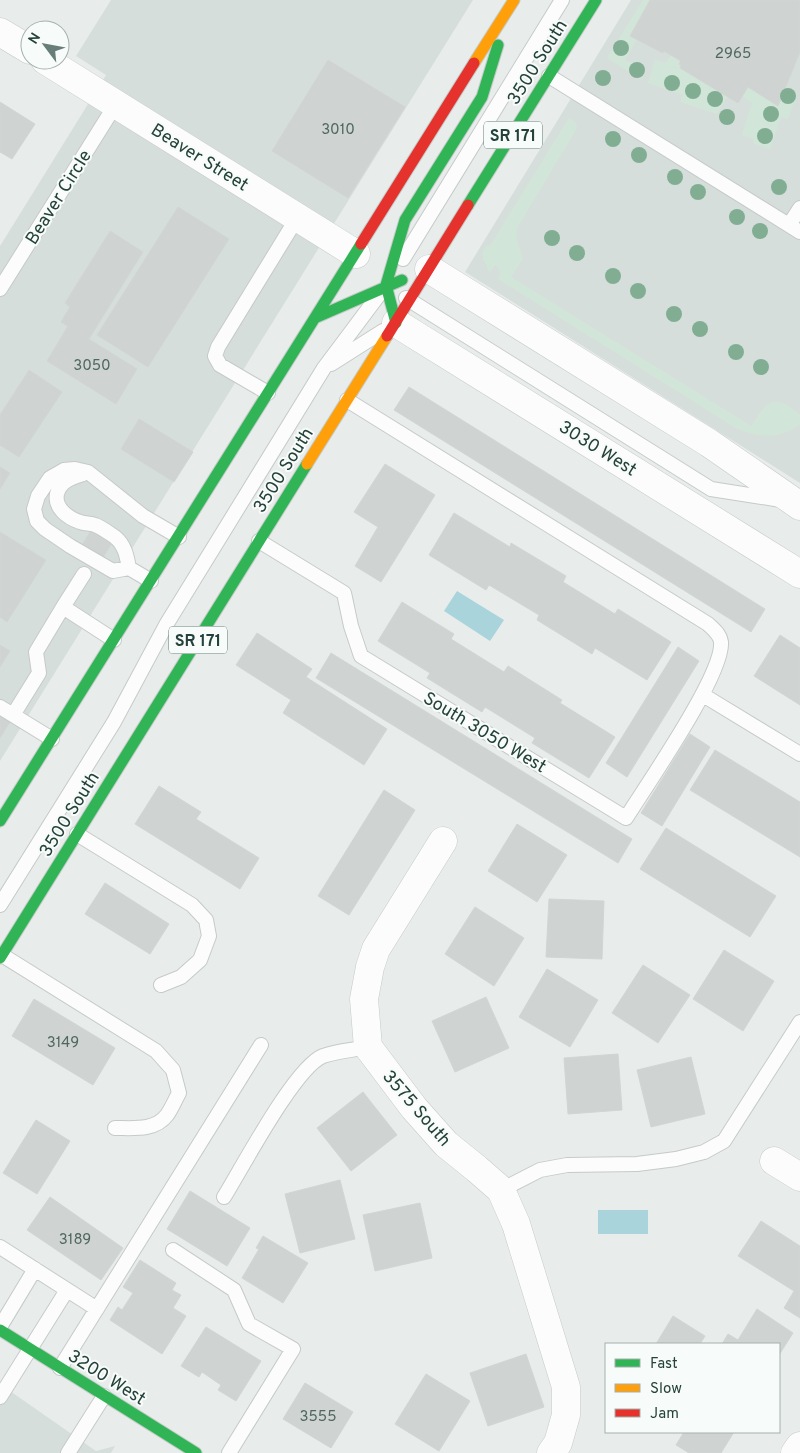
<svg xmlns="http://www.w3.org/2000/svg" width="800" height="1453" font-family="Overpass,sans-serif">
	<rect width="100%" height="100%" fill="#e8edeb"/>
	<path fill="#d6dedb" d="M111,0h362l-473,761v-515l106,-171 -30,-19z
		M631,0h169v483l-335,-211z
		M0,1384l96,67 19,-5 -4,7h-111z"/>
	<path fill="#d1e6d8" d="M643,0h7l-13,39 -12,21 20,7 -3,13 -35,-22z
		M671,55l10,6 -2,3 2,1v3l46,29 -10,17 -37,-12 3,-7 -35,-12 7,-23 11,3z
		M748,87l37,2 12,4 -9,26 -7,-2 -11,32 -17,-6 1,-4 -12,-4 10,-32 -10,-7z
		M569,118l6,4 2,6 -59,98c-4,13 1,20 5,32l-12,19 240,149c7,-8 14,-27 28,-24 7,1 15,9 21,12v10c-21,16 -41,14 -64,4l-238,-149 3,-7 -3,-2 1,-2 -4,-3 -5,7 -3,-4v-3l-4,-5v-9l3,-5h4z"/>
	<path fill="#a9d4db" d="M457,591l47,29 -14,21 -46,-30z
		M598,1210h50v24h-50z"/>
	<path fill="#cfd4d2" stroke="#d1d6d4" d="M650,0h150v52l-22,54 -30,-19 -10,16 -58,-35 1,-3 -2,-1 2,-3 -17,-10 -1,2 -33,-17z
		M328,60l77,47 -57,91 -76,-47z
		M0,102l35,22 -23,35 -12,-7z
		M178,207l51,32 -81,128 -51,-32z
		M110,231l33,21 -54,87 -28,-17 9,-15 -5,-4z
		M68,326l69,43 -21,35 -69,-43z
		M29,370l33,22 -43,65 -19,-12v-30z
		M409,387l356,222 -14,23 -357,-222z
		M139,419l54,33 -19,30 -53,-33z
		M385,464l50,31 -54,87 -26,-16 23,-39 -24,-15z
		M0,467l10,6 -10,16z
		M454,513l56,34 1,-4 55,33 -3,6 52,32 3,-5 53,33 -24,38 -52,-32 -3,6 -55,-34 2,-5 -50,-30 -3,5 -57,-35z
		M92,529l21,12 -12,20 -21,-13z
		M0,532l46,28 -39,62 -7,-5z
		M402,602l52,32 -3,5 53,33 4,-6 54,34 -2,3 55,34 -26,41 -57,-35 3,-5 -50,-31 -3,5 -55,-34 3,-5 -52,-32z
		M257,633l55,36 -6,8 81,52 -23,36 -81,-52 8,-13 -55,-35z
		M780,635l20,13v57l-46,-29z
		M0,645l10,6 -10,16z
		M678,647l21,14 -72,116 -21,-14z
		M331,653l301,186 -14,24 -302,-185z
		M0,716l10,6 -10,16z
		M690,734l20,13 -48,79 -21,-13z
		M715,750l85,52v55l-110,-67z
		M159,786l42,26 -5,7 63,39 -19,31 -105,-65z
		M384,790l31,20 -66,105 -31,-19z
		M517,824l50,31 -30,47 -49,-31z
		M666,828l110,68 -26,41 -110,-68z
		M105,883l64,41 -19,30 -65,-40z
		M549,899l55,2 -2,58 -56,-2z
		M475,907l49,31 -30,48 -49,-32z
		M724,950l50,31 -31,50 -50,-32z
		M643,965l47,30 -32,48 -46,-30z
		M547,969l51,31 -28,47 -51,-30z
		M486,997l23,51 -54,24 -23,-51z
		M34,999l81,49 -22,37 -81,-49z
		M618,1054l4,56 -54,4 -4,-56z
		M691,1057l14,57 -54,13 -14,-57z
		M363,1092l34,43 -46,36 -34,-43z
		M36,1120l34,21 -33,53 -34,-21z
		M340,1180l15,59 -55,14 -15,-59z
		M190,1191l60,37 -23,38 -60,-37z
		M50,1197l73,51 -22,32 -74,-50z
		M420,1203l12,55 -57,13 -12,-56z
		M761,1221l39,25v72l-16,-10 10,-17 -56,-35z
		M263,1236l45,27 -25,40 -41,-25 17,-29 -3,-1z
		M140,1260l36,23 -4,7 9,5 -8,13 13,8 -24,38 -52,-34 8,-13 4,3 11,-17 -10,-6z
		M757,1309l36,24 -14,22v-11h-57l6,-10 10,6z
		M673,1316l32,20 -5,8h-44z
		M206,1327l55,34 -25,40 -18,-11 3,-5 -19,-13 -3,5 -18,-11z
		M526,1354l18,53 -56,19 -18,-53z
		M426,1374l44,27 -31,50 -44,-27z
		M305,1383l48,29 -22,36 -48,-29z
		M684,1432h50l-13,21h-32l-13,-8z"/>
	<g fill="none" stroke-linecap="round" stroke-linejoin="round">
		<g stroke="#c5cac8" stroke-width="16">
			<path id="lane" d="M549,76l251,156
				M789,225l11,-17
				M403,259l159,-259
				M0,289l116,-185
				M406,298l305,191 70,11
				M331,364l52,-33
				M268,393l-48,-28 -5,-9 3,-9 79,-129
				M83,474c-12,4 -23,7 -26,20 -3,14 11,24 23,28 5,2 10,1 15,3 6,2 14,8 20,12 10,8 12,20 14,31
				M259,541l85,52 7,33 10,30 265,162c20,-32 98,-144 95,-176 -1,-8 -7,-12 -13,-18l-361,-224
				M151,581l-22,-13 -16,3 -43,-25 -25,-17 -8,-8 -3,-12 4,-13 12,-18 14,-8 11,-1 13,3 55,44 36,21
				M63,607l21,-33
				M703,695l97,59
				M0,707l52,32
				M13,715l26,-42 -3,-21 27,-45 51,33
				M77,834l115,71 14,15 3,16 -9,24 -19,17 -20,8
				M0,905l114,-183 52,-97 158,-257 54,-72
				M2,955l154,96 17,19 6,23c-4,7 -7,15 -12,22 -12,16 -34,13 -52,13
				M501,1190l39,-20 27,-5 70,-1 39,-5 28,-7 20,-11 76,-119
				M224,1197c18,-29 71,-130 99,-141 14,-5 31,-6 45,-9
				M0,1247l97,62
				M173,1250l61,40 15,34 44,25 -64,104
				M0,1327l35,-58
				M60,1368l201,-323
				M0,1397l67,-107
				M68,1453l36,-57"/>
		</g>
		<g stroke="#c5cac8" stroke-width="29">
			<path id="street" d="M0,32l30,18
				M45,60l311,194
				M429,269l280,174 91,63
				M396,323l404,251
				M443,841l-67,108 -6,18 -6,32 4,48 46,61 32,36 31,25 24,21 15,34 50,163v28l-8,28 -7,10
				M774,1161l26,16
				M795,1453l5,-7"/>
		</g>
		<g stroke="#c3cbc8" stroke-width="13">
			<path id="fast" d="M468,205l128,-205
				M317,317l85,-37
				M396,323l-10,-38 19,-65 77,-123 16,-52
				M0,821l361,-577
				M0,958l307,-494
				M0,1330l196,123"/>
		</g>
		<g stroke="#c3cbc8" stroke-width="13">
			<path id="slow" d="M474,63l40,-63
				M307,464l80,-128"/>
		</g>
		<g stroke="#c3cbc8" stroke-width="13">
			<path id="jam" d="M361,244l113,-181
				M387,336l81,-131"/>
		</g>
		<use href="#lane" stroke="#fcfcfc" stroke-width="14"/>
		<use href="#street" stroke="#fcfcfc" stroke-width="28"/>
		<use href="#fast" stroke="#30b455" stroke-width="11"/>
		<use href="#slow" stroke="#ff9f0a" stroke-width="11"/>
		<use href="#jam" stroke="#e5322d" stroke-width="11"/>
	</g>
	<g fill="#81ae93">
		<circle cx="621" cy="48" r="8"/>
		<circle cx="637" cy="70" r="8"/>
		<circle cx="603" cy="78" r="8"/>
		<circle cx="672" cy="83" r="8"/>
		<circle cx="693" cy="91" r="8"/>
		<circle cx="788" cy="96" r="8"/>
		<circle cx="715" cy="99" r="8"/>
		<circle cx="771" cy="114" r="8"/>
		<circle cx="727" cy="117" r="8"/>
		<circle cx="765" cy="136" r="8"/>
		<circle cx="613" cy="139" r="8"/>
		<circle cx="639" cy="155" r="8"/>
		<circle cx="675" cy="177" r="8"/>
		<circle cx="779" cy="187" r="8"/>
		<circle cx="698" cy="192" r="8"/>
		<circle cx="737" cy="217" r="8"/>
		<circle cx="760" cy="231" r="8"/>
		<circle cx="552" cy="238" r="8"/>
		<circle cx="577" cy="253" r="8"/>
		<circle cx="613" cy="276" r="8"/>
		<circle cx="638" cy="291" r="8"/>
		<circle cx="674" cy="314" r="8"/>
		<circle cx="700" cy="329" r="8"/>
		<circle cx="736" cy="352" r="8"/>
		<circle cx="761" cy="367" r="8"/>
	</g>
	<g text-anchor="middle" stroke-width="4" stroke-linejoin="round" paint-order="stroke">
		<g font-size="15" fill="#506761">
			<text x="733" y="58">2965</text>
			<text x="338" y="134">3010</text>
			<text x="92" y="370">3050</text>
			<text x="63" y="1047">3149</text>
			<text x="75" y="1244">3189</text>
			<text x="318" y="1421">3555</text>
		</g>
		<g fill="#f7fbf9" stroke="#637a73" stroke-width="1">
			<rect x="484" y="121.5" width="58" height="27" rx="4"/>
			<rect x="169" y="626.5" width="58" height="27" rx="4"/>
		</g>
		<g font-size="16" font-weight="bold" fill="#24423a">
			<text x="513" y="141">SR 171</text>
			<text x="198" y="646">SR 171</text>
		</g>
		<g font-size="18" fill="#24423a" stroke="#f7fbf9">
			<text transform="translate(537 62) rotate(-58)" y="6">3500 South</text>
			<text transform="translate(200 157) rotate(32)" y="6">Beaver Street</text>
			<text transform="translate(58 197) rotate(-58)" y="6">Beaver Circle</text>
			<text transform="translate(598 448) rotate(32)" y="6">3030 West</text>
			<text transform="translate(283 470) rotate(-58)" y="6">3500 South</text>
			<text transform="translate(485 732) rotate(31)" y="6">South 3050 West</text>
			<text transform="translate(69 814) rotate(-58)" y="6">3500 South</text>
			<text transform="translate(417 1108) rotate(49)" y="6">3575 South</text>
			<text transform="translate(107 1377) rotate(32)" y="6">3200 West</text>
		</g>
	</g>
	<rect x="605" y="1343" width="175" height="90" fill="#f7fbf9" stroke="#a3b1ad"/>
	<rect x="615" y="1359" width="25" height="8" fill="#30b455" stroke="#a3b1ad"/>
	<text x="650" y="1368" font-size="15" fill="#24423a">Fast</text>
	<rect x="615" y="1384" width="25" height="8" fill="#ff9f0a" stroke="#a3b1ad"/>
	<text x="650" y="1393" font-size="15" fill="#24423a">Slow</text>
	<rect x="615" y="1409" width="25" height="8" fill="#e5322d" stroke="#a3b1ad"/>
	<text x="650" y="1418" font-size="15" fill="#24423a">Jam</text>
	<g transform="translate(45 45) rotate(302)"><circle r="24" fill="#f7fbf9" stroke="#a3b1ad"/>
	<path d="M0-4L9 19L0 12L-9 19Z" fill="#697e78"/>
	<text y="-8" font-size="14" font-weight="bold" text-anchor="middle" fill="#24423a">N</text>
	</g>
</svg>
